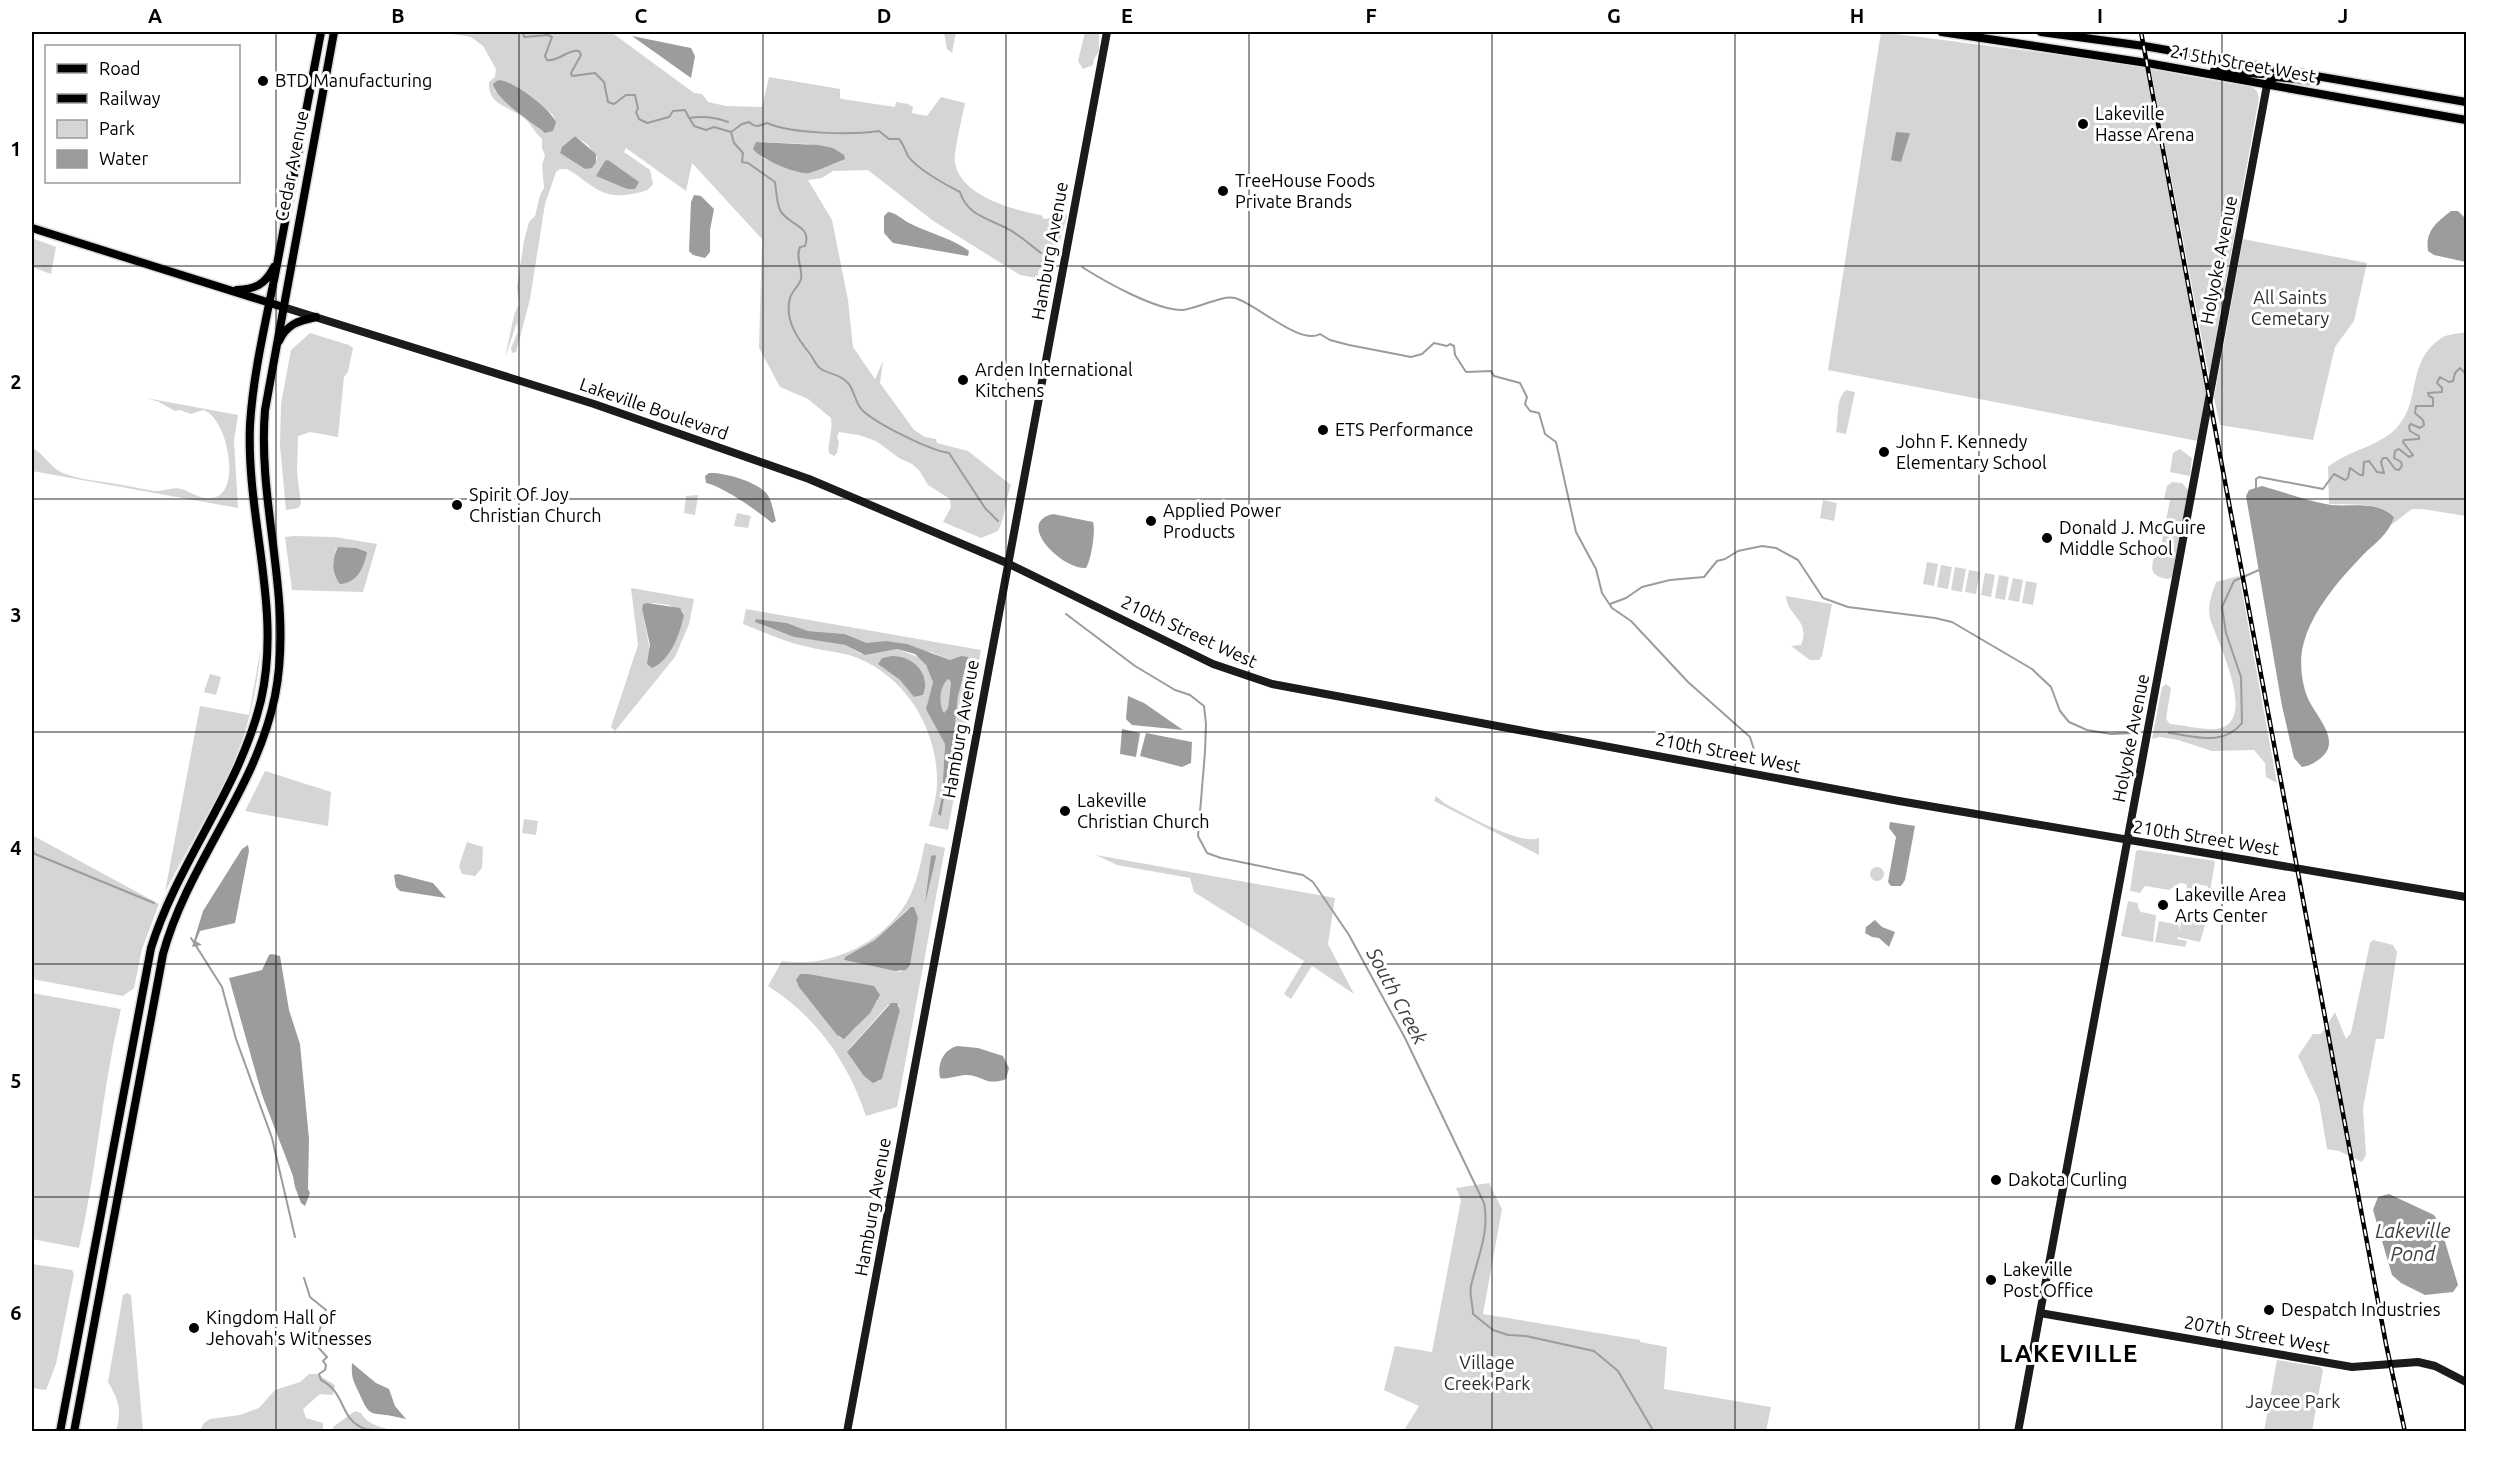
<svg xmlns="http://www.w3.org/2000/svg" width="2498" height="1463" font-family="Ubuntu,sans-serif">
	<rect width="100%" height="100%" fill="#fff"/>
	<path fill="#d5d5d5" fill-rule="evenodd" d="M439,32h172l83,61 8,1 6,8 18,4 36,1 7,-30 71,12v9l2,1 53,8 1,-5 12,2 5,3 -1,6 15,3 14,-19 24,6c-2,11 -12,51 -10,60 6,33 58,47 86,52l3,4 7,-1 5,2 8,-6 3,2 -14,50 -9,5 -5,-2 -2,9 -17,-3 -88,-55 -64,-50 -35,1 -11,7 -14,2 24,40 16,80 5,47 22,32 8,-18 -3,22 34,47 11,7 11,2 1,4 31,8 43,34c-6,15 -5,31 -13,46l-17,7 -38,-16 8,-15 -1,-8 -22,-14 -9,-15 -7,-6 -13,-6 -23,-17 -17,-6 -20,-3 -2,5 2,5 -2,11 -3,3 -5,-3c-2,-8 4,-21 2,-35l-23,-19 -28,-12 -21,-39 3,-109 -70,-76 -6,28 -60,-43 -2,4 26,18 3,14c-5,7 -8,7 -16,9 -37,8 -41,-7 -70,-24h-7l-4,3 -11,32 -15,95 -12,46 -2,7 -4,1 -1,-5 7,-17 -1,-9 -12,36 9,-43 5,-11 -2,-17 7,-46 5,-19 6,-6 5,-21 4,-7 -2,-23 3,-10 -3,-7v-9c-8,-7 -11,-16 -19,-22 -14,-11 -36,-12 -34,-35l6,-5 1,-8 -13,-23 -12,-9zM498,80l15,5 39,29 3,5 -2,12h-11l-48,-41zM575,136l13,9 9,12 -1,5 -11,7 -25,-16 2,-6zM756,142l52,2 31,10 3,7 -33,12 -12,-2 -35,-13z
		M944,32h12l-4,21 -5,-4z
		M1085,32l14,1v18l-5,8 -1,6 -10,4 -5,-8z
		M1881,32l264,34 61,326 -8,49 -370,-71z
		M2150,67l31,8 71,12 5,4 2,7 -50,278z
		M32,238l24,9 -5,27 -19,-7z
		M2243,239l124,24 -13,58 -19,26 -22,93 -93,-15 -6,-27z
		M2466,332v184l-44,-7h-10l-21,16 2,-9c-15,-15 -43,-11 -64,-12l-1,-37c22,-18 53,-20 71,-42 22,-27 8,-63 41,-86 6,-5 18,-5 26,-7z
		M310,333l39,12 4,3 -5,24 -4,5 -6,60 -28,-5 -12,4 -1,36 4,32 -3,4 -12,2 -6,-64 1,-42 10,-54z
		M1846,390l9,2 -9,42 -10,-2c3,-12 -1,-33 10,-42z
		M146,398l92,17 -4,25 4,68 -206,-37v-23c13,6 17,19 31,25 16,7 37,8 54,11 13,2 24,5 37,7 8,1 20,-5 27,-2 11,3 22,13 35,8 26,-10 10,-81 -13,-87l-12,4 -11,-4 -5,1 -16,-9z
		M2180,449l12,9 -2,18 -20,-4 3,-19z
		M2172,482l10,1 6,7 -16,87 -4,2c-21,-4 -16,-10 -13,-28h5l10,-51 -6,-1 3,-13z
		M698,495l-3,20 -11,-2 2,-17z
		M1823,500l14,3 -3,18 -14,-3z
		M737,513l14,3 -3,12 -14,-2z
		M294,536l41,1 42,7 -14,48 -71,-2 -7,-53zM336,549l29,10 -9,18 -23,-13z
		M1927,562l11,2 -4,22 -11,-2z
		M1941,565l11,2 -4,22 -11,-2z
		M1955,567l11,2 -4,23 -11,-2z
		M1969,570l11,2 -4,22 -11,-2z
		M1985,573l10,2 -4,22 -10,-2z
		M1999,575l10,2 -4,23 -10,-2z
		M2239,576l1,4 37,203 -11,-6 -1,-14 -11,-13 -42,1 -34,-11 -18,-3 -8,2 10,-52 4,-3 5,4 -5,31 4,5c14,1 32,6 46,5 45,-5 -1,-91 -6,-111 -3,-13 2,-24 6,-36z
		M2013,578l10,2 -4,22 -11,-2z
		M2026,581l11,2 -4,22 -11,-2z
		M631,588l63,11 -5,25 -14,33 -60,74 -4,-4 27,-82zM654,603l14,2 15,6 1,4 -13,34 -11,13 -10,-12 -8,-41 1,-5z
		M1786,596l46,8 -10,52 -3,4h-9l-19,-14 10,-1c10,-25 -14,-29 -15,-49z
		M746,609l235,41 -33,180 -19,-4c3,-13 7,-27 8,-40 2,-57 -33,-114 -88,-131 -15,-4 -31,-5 -45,-9 -21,-5 -41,-14 -61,-22zM756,619l31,4 21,8 37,3 22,9 64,9 19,8 11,-4 8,4 -10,29 -6,56 -12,70 -3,-1 4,-18 3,-52 -18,-39 6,-23 -2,-8 -10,-16 -24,-9 -36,5 -16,-9 -51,-8 -30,-11zM897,656c18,3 34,20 26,39l-9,2 -14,-17 -22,-16 4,-6z
		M261,647c-3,31 -8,61 -18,91 -19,54 -52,103 -78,154l35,-186 49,9z
		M210,674l11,3 -5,18 -12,-3z
		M948,679l3,3 -3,26 -4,5c-6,-10 -4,-22 1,-32z
		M265,771l66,21 -3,34 -83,-15z
		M1436,796l8,7c19,10 76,43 95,35v17l-105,-54z
		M524,819l14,2 -2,14 -14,-2z
		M32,835l127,69 -17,45 -8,39 -11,8 -91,-17z
		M467,842l16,5 -1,21 -7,8 -13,-2 -3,-8z
		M925,843l20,5 -48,259 -31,9c-18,-54 -50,-100 -98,-130l14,-25c49,8 106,-20 128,-65 8,-17 11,-35 15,-53zM914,908l4,10 -10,49 -8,5 -5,-1 -51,-11 1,-3 30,-17 32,-30zM797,983l81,17 -23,29 -15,9zM888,1005h11l1,5 -21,72 -30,-33z
		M2139,850l76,11 -5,31 -3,-1 1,-5 -13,-2 -4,8 -3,-1 -2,-7 -6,-1 -11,7 -24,-4 -5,7 -10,-2 6,-40z
		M1096,855l239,43 -7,46 26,50 -42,-28 -21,33 -7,-5 20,-33 -110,-69 -4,-14 -73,-13z
		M1870 874a7 7 0 1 1 14 0a7 7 0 1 1-14 0Z
		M2128,901l10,2v5l3,4 15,3 -3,27 -32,-6z
		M2182,918l24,4 -6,20 -22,-5 -1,2 10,2 -2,6 -30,-5 4,-21 20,4v7z
		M2373,940l20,5 4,7 -13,87h-8l-13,69 3,47 -4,7 -23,-11 -12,-2 -8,-48 -21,-45 15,-22h8l14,-22 11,27 5,-6 19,-90z
		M32,993l89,16c-19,80 -24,160 -42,239l-47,-9z
		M1489,1183l13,26 -19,105 157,26v2l27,5 -3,42 107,18 -5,24 -363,1 16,-26 -35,-16 11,-44 37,6 29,-152 -5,-12z
		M32,1264l40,6 2,4 -18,90 -10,26 -14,-2z
		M127,1293l4,2 12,136h-27c6,-21 3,-30 -8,-49l15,-87z
		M2277,1360l43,7 3,3 -11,61h-48z
		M309,1374h8l18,11 -2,10 -13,-1 -17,15 3,9 17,5v8h-123l4,-8 6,-4 30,-4 19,-7 16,-18 25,-8z
		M355,1411l6,2c7,13 25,16 39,18h-66l-1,-4z"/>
	<path fill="#9c9c9c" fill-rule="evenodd" d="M632,36l59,12 4,8 -4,22z
		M498,80c15,0 52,29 58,42l-3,9 -8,2c-13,-11 -50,-34 -52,-49z
		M1896,132l14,1 -9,29 -10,-2z
		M575,136l21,18v8l-4,6 -7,1 -25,-16 2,-6z
		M756,142l62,3 15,3 11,7 1,4c-4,2 -31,13 -36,14 -12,2 -49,-14 -56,-24z
		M608,160l31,22 -4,7h-8l-31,-13 9,-15z
		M694,195l7,1 13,13 -4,21v22l-5,6 -12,-3 -4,-4 2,-49z
		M2451,211h7l8,8v43l-32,-7 -6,-4c-3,-20 8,-28 23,-40z
		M888,212c8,1 14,7 21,11 19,10 43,15 60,28l-1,5 -75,-13 -9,-10v-17z
		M709,473c15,-1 49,9 58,21 5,6 7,21 9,27l-4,2c-14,-12 -50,-37 -66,-40l-1,-7z
		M2262,486c22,6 46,15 69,19 21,2 46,-5 63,12 -5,17 -19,26 -31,38 -24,25 -52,57 -60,91 -4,15 -1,37 4,50 7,19 35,43 15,61 -6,5 -12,9 -20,10l-8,-9 -12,-52 -36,-210 3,-6z
		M1053,514l40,8c3,8 -2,39 -7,46 -23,2 -72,-45 -33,-54z
		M338,547l18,1 11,4c-3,16 -10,31 -27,32 -9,-11 -8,-26 -2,-37z
		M647,603l33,5 4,7c-4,18 -13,45 -32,53l-5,-4 3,-19 -8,-36 1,-5z
		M756,619l31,4 21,8 37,3 22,9 19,-2 21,3 43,16 11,-4 7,1 -10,39 -5,49 -12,71 -3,-2 4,-18 3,-52 -19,-35 7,-27 -7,-17 -11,-11 -18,-5 -32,6 -20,-10 -51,-8 -39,-15zM948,679l3,3 -3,26 -4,5c-6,-10 -4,-27 4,-34z
		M892,656c20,-1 40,18 31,39l-9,2 -14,-17 -22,-16 4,-6z
		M1128,696l16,7 39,27 -51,-5 -6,-6z
		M1122,729l18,4 -4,24 -16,-3z
		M1146,733l46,9 -1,21 -9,4 -42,-11z
		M1890,822l25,4 -10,54 -4,6h-10l-3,-4 8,-45 -7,-9z
		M248,845l1,6 -14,72 -35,8 -4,10 6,4 -10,2 11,-36 39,-62z
		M935,855l1,2 -11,47 6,-48z
		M398,874l35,9 13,15 -46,-7 -4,-4 -2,-12z
		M911,907h3l4,11 -8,47 -4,5 -11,1 -51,-11 1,-3 30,-17z
		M1875,920l7,7 13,5 -6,15 -10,-9 -7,-1 -7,-4 1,-6z
		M272,954l8,2 9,54 11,34 9,95 -1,50 2,4 -5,13 -4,-3 -6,-16 -2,-11 -31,-81 -33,-117 33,-8 7,-15z
		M800,974h8l66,12 6,9 -10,18 -26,26 -7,-4 -38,-48 -3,-7z
		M891,1003h6l3,7 -18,69 -9,4 -9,-7 -17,-24z
		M957,1046l21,2 25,8 6,12 -3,11c-20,8 -25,-5 -42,-4 -9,1 -17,5 -24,3 -3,-14 3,-28 17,-32z
		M2389,1194l45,21 6,10 18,60 -5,7 -28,3 -24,-12 -9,-8 -19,-65 5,-13z
		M352,1363l24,20 13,6 6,17 11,13c-5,-1 -9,-2 -14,-3 -21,-4 -22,2 -32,-21 -6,-14 -9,-15 -8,-32z"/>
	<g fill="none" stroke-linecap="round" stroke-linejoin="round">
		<path stroke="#9c9c9c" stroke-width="2" d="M523,32l1,5 24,-2 4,2 -7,19 2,4c12,2 20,-11 32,-9l2,4 -10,18 1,3 23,-3 9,9 4,20 6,2 12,-9h9l3,14 -2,3 3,7 8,4 22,-6 4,-6 12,-1 4,8c13,-2 28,0 39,4
			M690,119l4,7 12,4 8,-3 17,5
			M731,132l3,11 9,10 -1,9 6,1 27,19c1,8 2,22 5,28 7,15 33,15 25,36l-5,1c-5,11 3,21 1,32 -2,7 -9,12 -11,19 -6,22 8,41 20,56 4,5 5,11 11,15 9,6 18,4 27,14 7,8 7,21 15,28 16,14 66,39 86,42l36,55 13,13
			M731,132l11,-8 7,-2c7,6 10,4 18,1 25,11 85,12 112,8l10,8h10c5,6 6,11 9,17 9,13 38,29 52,36 7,23 27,26 46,36 13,6 24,17 35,25
			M1082,267c22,14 73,43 100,43 15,-1 39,-15 53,-12 20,5 65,48 85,36l10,6 19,5 62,12 11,-3 12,-11 13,3 3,-2 4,2 1,9 11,17 25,-1 3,5 26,7 7,14 -2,7 5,7 9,2 6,21 11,8 20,90 20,37 6,24 10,15 19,13 57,61 62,55 6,19
			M2256,488v-9l3,-2 64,12 11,-15 11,6 3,-2 2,-10 10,7h3l1,-13 5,-1 8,11 7,1 -3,-11 2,-4h4l8,11 4,1 3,-4 -1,-4 -7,-4 1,-7 4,-2 10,8 4,-2 -10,-13 1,-2 15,-1v-3l-9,-5 -1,-5 2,-2 9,4 4,-3 -1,-5 -8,-7 1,-7h17v-8l-4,-2 -1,-3 14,-1v-4l-5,-5 3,-6 9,5 4,-1 2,-8 5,-5 6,6
			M1610,604l16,-6 16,-11 28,-7 34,-3 13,-16 8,-2 13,-8 24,-5 14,2 22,12 25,38 25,9 87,11 17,4 80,47 19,18 9,24 9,11 18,8 24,4 24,-1
			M1066,614l69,52 40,24 15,5 14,11 2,18 -1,28 -7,84 9,17 14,5 82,17 10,7 36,53 56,103 79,165c6,29 -7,56 -13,83 -2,9 2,19 2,28l20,16 15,5 18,1 68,15 24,20 36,61
			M2169,733c26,3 54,14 73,-10l-1,-46 -15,-44 -4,-26 12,-26 25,-11
			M32,849l3,5 119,49
			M191,938l31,49 14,52 36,99 23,99
			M304,1278l6,19 16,13 -10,31 1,5 10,11 -4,4 3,4 -1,5 -6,4 2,6c26,13 18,41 45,49 8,2 19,1 28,3"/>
		<g stroke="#dbdbdb" stroke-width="11">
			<path id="primary" d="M1942,32l205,31 319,57
				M2041,32l103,14 322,56
				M2214,71l48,3 8,-6
				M2267,85l4,-5 5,-3 40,4
				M32,228l251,79
				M237,290c18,-1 28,-5 37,-23
				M279,341c8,-17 19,-20 37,-24
				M60,1432l91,-484c27,-87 89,-159 110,-248 21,-92 -15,-182 -11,-275 3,-50 15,-100 25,-150 15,-81 30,-162 46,-243
				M74,1432l89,-478c25,-91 93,-164 112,-258 19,-96 -18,-190 -10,-286l69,-378"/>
		</g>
		<path stroke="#1b1b1b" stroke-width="8" d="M283,307l311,97 215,75 198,84 206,101 59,20 627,117 567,96
			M2040,1313l312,54 66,-5 17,4 31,16
			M847,1432l260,-1400
			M2018,1432l249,-1347"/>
		<use href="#primary" stroke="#000" stroke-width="8"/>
		<g stroke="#000" stroke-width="4.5">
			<path id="rail" d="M2141,32l245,1312 19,88"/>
		</g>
		<use href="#rail" stroke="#fff" stroke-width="2" stroke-dasharray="7" stroke-linecap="butt"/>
	</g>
	<path fill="none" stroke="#000" stroke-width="1.5" stroke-opacity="0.55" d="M276,32v1400M519,32v1400M763,32v1400M1006,32v1400M1249,32v1400M1492,32v1400M1735,32v1400M1979,32v1400M2222,32v1400M32,266h2434M32,499h2434M32,732h2434M32,964h2434M32,1197h2434"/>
	<g fill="#000" stroke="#fff" stroke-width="2">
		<circle cx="263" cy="81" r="6"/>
		<circle cx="2083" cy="124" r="6"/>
		<circle cx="1223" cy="191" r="6"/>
		<circle cx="963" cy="380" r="6"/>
		<circle cx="1323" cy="430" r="6"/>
		<circle cx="1884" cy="452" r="6"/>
		<circle cx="457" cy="505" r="6"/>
		<circle cx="1151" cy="521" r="6"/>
		<circle cx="2047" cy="538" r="6"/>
		<circle cx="1065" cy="811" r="6"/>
		<circle cx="2163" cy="905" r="6"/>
		<circle cx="1996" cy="1180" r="6"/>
		<circle cx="1991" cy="1280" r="6"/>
		<circle cx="2269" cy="1310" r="6"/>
		<circle cx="194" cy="1328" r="6"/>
	</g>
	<g text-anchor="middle" stroke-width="6" stroke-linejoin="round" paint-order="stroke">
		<g font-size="18" fill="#000" stroke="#fff">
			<text transform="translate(2243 64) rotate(10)" y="6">215th Street West</text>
			<text transform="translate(292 166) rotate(-79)" y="6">Cedar Avenue</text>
			<text transform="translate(1050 251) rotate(-80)" y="6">Hamburg Avenue</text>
			<text transform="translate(2219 260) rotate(-79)" y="6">Holyoke Avenue</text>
			<text transform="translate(654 409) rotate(19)" y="6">Lakeville Boulevard</text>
			<text transform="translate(1189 632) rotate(25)" y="6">210th Street West</text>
			<text transform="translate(961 729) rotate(-80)" y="6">Hamburg Avenue</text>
			<text transform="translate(2131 738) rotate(-79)" y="6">Holyoke Avenue</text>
			<text transform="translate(1728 753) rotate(11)" y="6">210th Street West</text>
			<text transform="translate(2206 838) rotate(9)" y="6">210th Street West</text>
			<text transform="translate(873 1207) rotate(-80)" y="6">Hamburg Avenue</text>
			<text transform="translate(2257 1335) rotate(10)" y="6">207th Street West</text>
		</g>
		<g font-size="18" fill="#000" stroke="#fff" text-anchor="start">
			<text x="275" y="87">BTD Manufacturing</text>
			<text x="2095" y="120">Lakeville<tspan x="2095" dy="21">Hasse Arena</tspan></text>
			<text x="1235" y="187">TreeHouse Foods<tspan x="1235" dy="21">Private Brands</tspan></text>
			<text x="975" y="376">Arden International<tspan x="975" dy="21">Kitchens</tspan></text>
			<text x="1335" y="436">ETS Performance</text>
			<text x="1896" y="448">John F. Kennedy<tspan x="1896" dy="21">Elementary School</tspan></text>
			<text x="469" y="501">Spirit Of Joy<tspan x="469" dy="21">Christian Church</tspan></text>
			<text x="1163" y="517">Applied Power<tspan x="1163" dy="21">Products</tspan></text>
			<text x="2059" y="534">Donald J. McGuire<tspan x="2059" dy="21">Middle School</tspan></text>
			<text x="1077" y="807">Lakeville<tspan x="1077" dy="21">Christian Church</tspan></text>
			<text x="2175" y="901">Lakeville Area<tspan x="2175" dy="21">Arts Center</tspan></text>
			<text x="2008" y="1186">Dakota Curling</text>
			<text x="2003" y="1276">Lakeville<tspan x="2003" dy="21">Post Office</tspan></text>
			<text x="2281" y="1316">Despatch Industries</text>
			<text x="206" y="1324">Kingdom Hall of<tspan x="206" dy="21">Jehovah's Witnesses</tspan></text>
		</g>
		<g font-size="18" fill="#2c2c2c" stroke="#fff">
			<text x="2290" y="304">All Saints<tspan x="2290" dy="21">Cemetary</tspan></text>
			<text x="1487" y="1369">Village<tspan x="1487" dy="21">Creek Park</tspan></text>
			<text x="2293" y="1408">Jaycee Park</text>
		</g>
		<g font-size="20" font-style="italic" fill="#3d3d3d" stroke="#fff">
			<text transform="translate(1397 996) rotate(62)" y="7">South Creek</text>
			<text x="2413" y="1238">Lakeville<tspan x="2413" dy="23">Pond</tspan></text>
		</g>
		<g font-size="24" font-weight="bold" letter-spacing="1.5" fill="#000" stroke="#fff">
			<text x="2069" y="1362">LAKEVILLE</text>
		</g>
	</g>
	<rect width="2498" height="1463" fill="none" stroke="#ffffff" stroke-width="66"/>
	<rect x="45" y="45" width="195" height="138" fill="#ffffff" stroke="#999999" stroke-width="1.5"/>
	<rect x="57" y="64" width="30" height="9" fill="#000000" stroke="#999999" stroke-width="1.5"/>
	<text x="99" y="75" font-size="18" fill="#000000">Road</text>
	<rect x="57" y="94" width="30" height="9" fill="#000000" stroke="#999999" stroke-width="1.5"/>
	<text x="99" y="105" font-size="18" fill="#000000">Railway</text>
	<rect x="57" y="120" width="30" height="18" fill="#d5d5d5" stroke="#999999" stroke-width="1.5"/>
	<text x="99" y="135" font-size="18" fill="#000000">Park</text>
	<rect x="57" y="150" width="30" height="18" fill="#9c9c9c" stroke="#999999" stroke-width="1.5"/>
	<text x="99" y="165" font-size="18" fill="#000000">Water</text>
	<rect x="33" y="33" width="2432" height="1397" fill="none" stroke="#000" stroke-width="2"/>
	<g font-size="20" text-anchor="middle" font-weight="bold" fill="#000">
		<text x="155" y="23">A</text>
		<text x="398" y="23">B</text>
		<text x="641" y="23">C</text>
		<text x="884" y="23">D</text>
		<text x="1127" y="23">E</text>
		<text x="1371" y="23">F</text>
		<text x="1614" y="23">G</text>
		<text x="1857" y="23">H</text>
		<text x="2100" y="23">I</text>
		<text x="2343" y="23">J</text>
		<text x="16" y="156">1</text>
		<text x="16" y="389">2</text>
		<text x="16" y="622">3</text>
		<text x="16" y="855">4</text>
		<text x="16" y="1088">5</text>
		<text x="16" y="1320">6</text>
	</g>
</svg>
